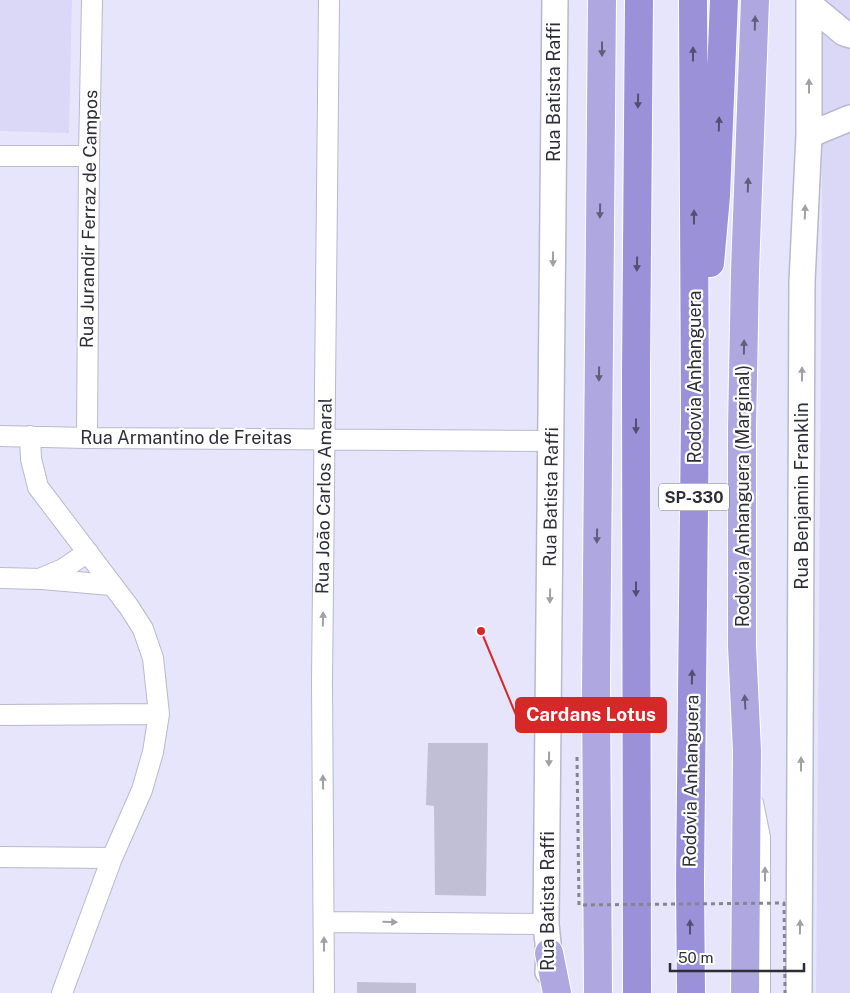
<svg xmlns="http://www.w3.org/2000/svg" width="850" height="993" font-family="'Public Sans',sans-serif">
	<rect width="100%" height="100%" fill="#e7e5fc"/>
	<path fill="#dbd8f7" d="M0,0h72l-3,133 -69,-2z
		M821,0h29v993h-34l6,-775z"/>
	<path fill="#c1bfd6" d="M428,743h60l-2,153 -51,-1 -1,-89 -8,-1z
		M357,982l59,1v10h-59z"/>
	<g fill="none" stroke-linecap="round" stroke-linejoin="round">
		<g stroke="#bab8cf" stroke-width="12">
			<path id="service" d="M758,802l7,35v156"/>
		</g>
		<g stroke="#bab8cf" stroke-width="22">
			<path id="minor" d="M0,156h89
				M0,436l87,2 465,3
				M30,436l1,23 7,28 91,120 14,22 10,29 6,56 -6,38 -11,38 -30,68 -50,135
				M87,438l2,-282 3,-156
				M0,578l42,1 69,6
				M42,578l21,-9 25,-17
				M0,715l159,-1
				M0,857l112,1
				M324,922l222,2
				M324,993l-2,-312 7,-681"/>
		</g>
		<g stroke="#bab8cf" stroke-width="28">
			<path id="tertiary" d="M809,4l35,29 6,2
				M809,135l41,-17
				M548,972l1,-19 -3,-29 9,-924
				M799,993l3,-711 7,-147v-135"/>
		</g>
		<g stroke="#fff" stroke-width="30">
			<path id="trunk" d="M549,953l8,40
				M598,993l-2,-303 6,-690
				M745,993l2,-242 -5,-105v-218l3,-157 10,-271"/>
		</g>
		<g stroke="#fff" stroke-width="30">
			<path id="motorway" d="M710,263l6,-67 8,-196
				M637,993l-1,-619 3,-374
				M691,993l-1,-113 5,-463 -2,-417"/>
		</g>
		<use href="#service" stroke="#fff" stroke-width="10"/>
		<use href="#minor" stroke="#fff" stroke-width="20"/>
		<use href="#tertiary" stroke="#fff" stroke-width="25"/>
		<use href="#trunk" stroke="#aea7e0" stroke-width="28"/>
		<use href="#motorway" stroke="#9a91d9" stroke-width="28"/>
		<path stroke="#858493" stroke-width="3" stroke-dasharray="4 4" stroke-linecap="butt" d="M577,757l2,148 205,-2 1,90"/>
	</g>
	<defs><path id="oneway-solid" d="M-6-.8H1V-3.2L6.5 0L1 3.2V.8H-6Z" transform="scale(1.25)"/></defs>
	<g fill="#615e7a">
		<use href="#oneway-solid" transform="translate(755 23) rotate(-88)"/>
		<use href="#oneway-solid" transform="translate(602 49) rotate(90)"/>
		<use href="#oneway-solid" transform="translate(748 185) rotate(-88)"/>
		<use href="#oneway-solid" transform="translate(600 211) rotate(91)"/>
		<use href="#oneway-solid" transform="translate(744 347) rotate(-89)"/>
		<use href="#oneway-solid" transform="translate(599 374) rotate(91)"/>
		<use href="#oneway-solid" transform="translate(597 536) rotate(91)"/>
		<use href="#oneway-solid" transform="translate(745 702) rotate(-93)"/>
	</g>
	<g fill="#53506f">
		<use href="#oneway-solid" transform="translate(693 54) rotate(-90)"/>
		<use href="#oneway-solid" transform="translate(638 101) rotate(91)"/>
		<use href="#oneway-solid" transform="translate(719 124) rotate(-88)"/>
		<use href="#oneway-solid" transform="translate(694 217) rotate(-90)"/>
		<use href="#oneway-solid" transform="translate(637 264) rotate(91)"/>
		<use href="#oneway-solid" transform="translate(636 426) rotate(90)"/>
		<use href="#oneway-solid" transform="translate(636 589) rotate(90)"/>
		<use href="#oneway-solid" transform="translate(692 677) rotate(-89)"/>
		<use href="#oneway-solid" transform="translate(690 927) rotate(-90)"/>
	</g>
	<g fill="#a0a0a5">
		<use href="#oneway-solid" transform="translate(809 86) rotate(-90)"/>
		<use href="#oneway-solid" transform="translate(805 212) rotate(-88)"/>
		<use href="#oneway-solid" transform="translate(553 259) rotate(90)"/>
		<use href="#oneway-solid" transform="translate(802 374) rotate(-90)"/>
		<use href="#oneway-solid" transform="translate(550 596) rotate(91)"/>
		<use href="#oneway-solid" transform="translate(323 619) rotate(-89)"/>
		<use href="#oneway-solid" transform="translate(549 759) rotate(91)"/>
		<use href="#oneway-solid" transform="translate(801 764) rotate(-90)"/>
		<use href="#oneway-solid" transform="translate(323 782) rotate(-91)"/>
		<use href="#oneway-solid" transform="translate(765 874) rotate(-90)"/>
		<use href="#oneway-solid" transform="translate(390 922) rotate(1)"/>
		<use href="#oneway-solid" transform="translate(800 927) rotate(-89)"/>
		<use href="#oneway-solid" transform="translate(324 944) rotate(-90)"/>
	</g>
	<g text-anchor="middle" stroke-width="4.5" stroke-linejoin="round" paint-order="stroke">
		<rect fill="#fff" stroke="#6c6c72" stroke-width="1" x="659" y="483.5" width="70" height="27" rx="4"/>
		<g font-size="16" font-weight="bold" fill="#2d2d36">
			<text x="694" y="503">SP-330</text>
		</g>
		<g font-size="18" fill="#2d2d36" stroke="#fff">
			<text transform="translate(554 92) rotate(-90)" y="6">Rua Batista Raffi</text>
			<text transform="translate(89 219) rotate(-89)" y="6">Rua Jurandir Ferraz de Campos</text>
			<text transform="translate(695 377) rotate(-90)" y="6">Rodovia Anhanguera</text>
			<text x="186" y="444">Rua Armantino de Freitas</text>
			<text transform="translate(324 496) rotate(-89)" y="6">Rua João Carlos Amaral</text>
			<text transform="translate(743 496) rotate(-90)" y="6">Rodovia Anhanguera (Marginal)</text>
			<text transform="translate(802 496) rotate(-90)" y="6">Rua Benjamin Franklin</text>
			<text transform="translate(551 497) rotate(-89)" y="6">Rua Batista Raffi</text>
			<text transform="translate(691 781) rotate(-89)" y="6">Rodovia Anhanguera</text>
			<text transform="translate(548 901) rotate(-90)" y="6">Rua Batista Raffi</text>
		</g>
	</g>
	<path fill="none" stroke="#d62828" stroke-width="2" d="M481 631L516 715"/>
	<circle fill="#d62828" stroke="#fff" stroke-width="2" cx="481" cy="631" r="5"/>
	<rect fill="#d62828" stroke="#d62828" stroke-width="2" x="516" y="698" width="150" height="34" rx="5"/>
	<g font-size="19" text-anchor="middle" font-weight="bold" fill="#fff">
		<text x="591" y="721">Cardans Lotus</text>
	</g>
	<path d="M670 963v8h134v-8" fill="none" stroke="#2d2d36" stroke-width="2.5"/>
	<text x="678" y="963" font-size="15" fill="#2d2d36" stroke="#ffffff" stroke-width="4" paint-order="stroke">50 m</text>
</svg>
